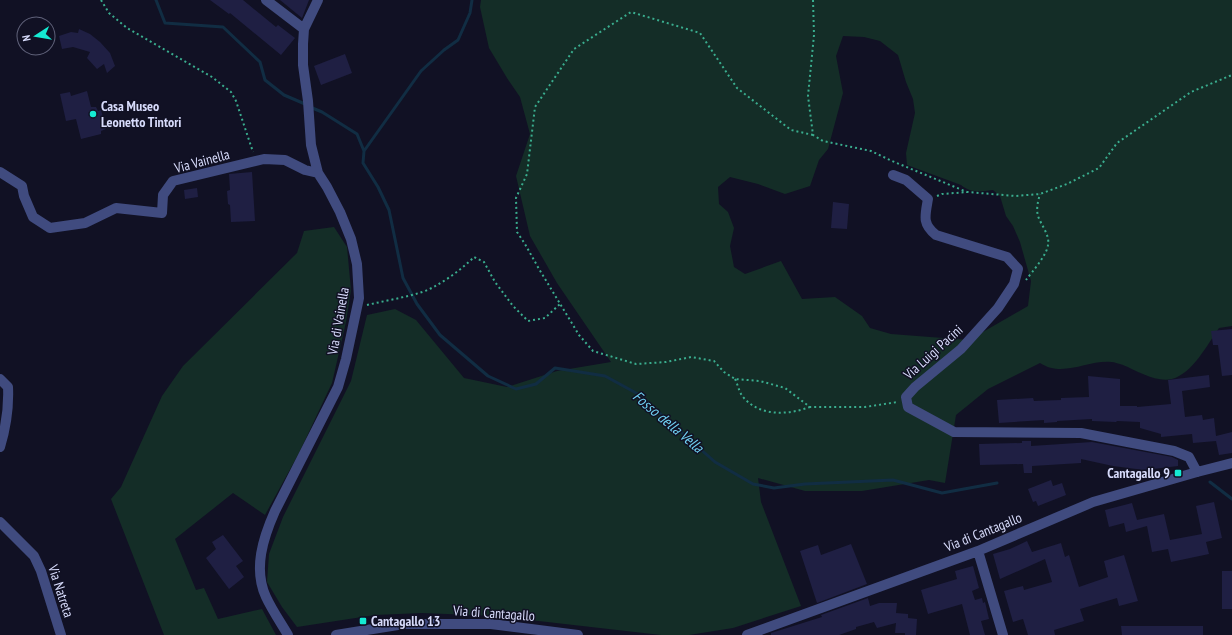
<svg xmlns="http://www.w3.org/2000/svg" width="1232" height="635" font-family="'PT Sans Narrow',sans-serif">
	<rect width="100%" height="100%" fill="#111124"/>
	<path fill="#142d27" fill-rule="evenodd" d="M481,0h751v326l-13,2c-12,17 -26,45 -47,51 -15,4 -35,-8 -49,-14 -4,-1 -8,-3 -12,-3 -24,-2 -48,16 -71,1l-52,26 -32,26 -11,68 -16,-3 -67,11h-57l-47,-13 3,24 40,104 -68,22 -44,7h-28l-165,-19 -74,-3 -47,2 -78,12 -15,-20 -15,-25 2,-28 14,-37 68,-136 16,-66 28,-6 21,11 48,58 43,9 50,-16 54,-9 -54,-79 -27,-47 -14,-60 14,-42 -10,-37 -13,-19 -18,-30 -9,-41zM843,36l21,1 16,4 18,14 8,27 7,17 2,14 -9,40 1,12 54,20c10,8 18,7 32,5l7,6 6,20 7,10 7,16 11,39 -3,25 -59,34 -78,-6 -21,-6 -8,-12 -27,-19 -33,2 -21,-38 -36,13 -11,-7 -4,-21 4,-18 -6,-16 -9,-8 -1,-17 12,-10 28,7 27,10 25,-8 9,-26 9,-11 15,-56 -7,-37z
		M334,227l13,20 4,43 -5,32 -14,61 -33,70 -34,62 -32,-22 -58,46 21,51 8,-2 14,31 44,-10 14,26h-112l-53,-136 10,-12 41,-91 21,-30 114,-113 7,-22z"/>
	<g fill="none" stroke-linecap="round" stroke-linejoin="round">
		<path stroke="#112d43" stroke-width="3" d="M156,0l9,23 58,4 37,35 5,18 19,15 21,9
			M310,107l12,5 35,22 7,17 -1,12 15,24 11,23 14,68 14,26 23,31 48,41 28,13 20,-5 19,-16 50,8 33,18 77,68 38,22 21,4 31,-4 88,-4 49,13 55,-10
			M364,151l57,-80 23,-21 14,-10 12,-27 2,-13
			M1210,482l22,17"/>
	</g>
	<path fill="#1f1f43" d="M210,0h33l33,27 2,-2 17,13 -14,17 -51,-42 -1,1z
		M280,0h29l-7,18z
		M79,29l11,5 10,8 10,11 5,13 -8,7 -3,-9 -7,5 -10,-11 3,-6 -17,-5 -11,2 -3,-13 12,-4 7,1z
		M345,54l7,19 -31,12 -7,-19z
		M87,91l4,16h5l2,4 3,-1 5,19 -5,2v3l-20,5 -5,-20 -10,2 -6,-27 10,-2 1,4z
		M252,172l3,49 -24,1 -1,-17 -2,-1 -1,-13 3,-1 -1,-16z
		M197,188l1,9 -13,2 -1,-9z
		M833,202l16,2 -2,25 -16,-1z
		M1232,329v46l-10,1 -4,-31h-5l-2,-14z
		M1209,375l1,12 -28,4 3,26 17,-2 1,5 11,-2 2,18 16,-4v21l-13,2 -3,-14 -23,2 -1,-9 -31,3v-3l-21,-6v-6l-23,-1 -1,1 -24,-1v-2l-35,2v1l-13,1v-3l-45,3 -2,-23 36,-2 1,3 27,-1v-2l28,-1 -1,-21 32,3v27h17v1l34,-3 -3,-24z
		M1022,441h9v5l61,-4 80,15 6,3v6l-34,4 -31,-4 -32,-7v4l-49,3v7h-8l-1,-9 -43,1 -1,-21 43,-1z
		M1051,480l2,6 9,-3 4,12 -28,11 -2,-5 -3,1 -5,-13z
		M1214,502l8,36 -16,4 3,12 -38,8 -3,-13 -16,3 -5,-26 -21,6 -2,-9 -15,4 -4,-17 27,-7 5,17 27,-6 6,26 32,-6 -6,-28z
		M223,535l20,26 -7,5 8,11 -15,12 -23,-31 10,-9 -4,-7z
		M1027,541l5,11 29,-9 4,14 4,-2 10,32 29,-10 -4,-16 20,-6 14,46 -19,5 -2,-8 -37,11 4,12 -30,9 1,5h-27l-5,-16 -10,3 -9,-31 19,-5 1,4 28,-8 -7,-23 -45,20 -7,-25 17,-5z
		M851,544l16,40 -50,19 -17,-52 18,-6 3,10z
		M973,566l6,22 -7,3 3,9 7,-2 1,5 2,-1 4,17 -8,2 4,14h-15l-8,-31 -34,10 -7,-24 36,-11 -2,-8z
		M1222,571h10v38h-10z
		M868,598l2,8 9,-3h18l-1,10 12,1v4l9,1 -1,16h-11v-2h-10l1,-10 -19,5 -3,-6 -18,5v2l-17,6h-68v-2l51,-16 -1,-2z
		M1121,626h82v9h-81z"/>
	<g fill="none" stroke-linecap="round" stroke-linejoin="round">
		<path stroke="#3aad8e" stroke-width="2" stroke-dasharray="2 3" stroke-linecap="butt" d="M101,0l8,13 18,15 85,49 19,15 5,9 17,51
			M813,0l1,35 -6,61 5,39 10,6 48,10 21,10 75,31
			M813,135l-22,-5 -54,-42 -37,-55 -69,-21 -57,37 -39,58 -8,67 -11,24 1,34 8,12 14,25 40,66 14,16 43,13 30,-2 25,-5 23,4 10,11 11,7 25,2 25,7 25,19h55l33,-5
			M937,196l5,-2 26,-2 47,4 25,-2 27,-10 32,-16 18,-25 74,-51 41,-17
			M1026,280c6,-8 21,-25 22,-35 2,-10 -7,-20 -10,-29 -2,-7 0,-15 2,-22
			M367,305c17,-4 35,-7 52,-12 18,-5 42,-23 55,-36l10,5 11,20 18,24 15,15 17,-3 16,-15
			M735,379c3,6 4,13 8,18 17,20 45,18 67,10"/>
		<path stroke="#404b7f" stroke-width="10" d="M266,0l38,29
			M0,172l22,14 2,10 9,21 17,11 35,-5 31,-15 46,5 1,-18 10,-14 91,-22 21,1 20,10 13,3
			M893,175l13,5 22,19c-3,17 -6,25 8,36l71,22 11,12 -4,15 -16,24 -37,41 -46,38 -9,10 2,10 46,25 127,1 93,18 15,6 8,15
			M0,379l8,8c1,21 -2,40 -8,60
			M0,522l34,34 7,15 20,64
			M978,551l25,84
			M288,635c-7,-12 -16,-25 -22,-38 -13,-28 -3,-59 9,-86l63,-124 8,-28 13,-61 -2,-34 -6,-25 -11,-27 -13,-25 -9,-14 -7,-28 -3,-44 -5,-36v-21l1,-15 14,-29
			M336,635l68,-11h87l87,11
			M747,635l231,-84 115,-49 104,-30 35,-9"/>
	</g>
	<g fill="#15ead3" stroke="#111124" stroke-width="1.5">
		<circle cx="93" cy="114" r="4"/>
		<rect x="1174" y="469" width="8" height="8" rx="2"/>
		<rect x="359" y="617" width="8" height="8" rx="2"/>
	</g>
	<g text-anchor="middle" stroke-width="3" stroke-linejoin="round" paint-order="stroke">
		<g font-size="14" font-weight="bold" fill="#d7dbfb" stroke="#111124" text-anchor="start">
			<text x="101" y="111">Casa Museo<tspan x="101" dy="16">Leonetto Tintori</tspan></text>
			<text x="1170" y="478" text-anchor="end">Cantagallo 9</text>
			<text x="371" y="626">Cantagallo 13</text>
		</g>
		<g font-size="14" fill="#d7dbfb" stroke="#111124">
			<text transform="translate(202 161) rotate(-15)" y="5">Via Vainella</text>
			<text transform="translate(338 321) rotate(-80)" y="5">Via di Vainella</text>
			<text transform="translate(933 352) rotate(-42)" y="5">Via Luigi Pacini</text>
			<text transform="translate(983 532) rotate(-22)" y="5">Via di Cantagallo</text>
			<text transform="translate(61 591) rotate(72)" y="5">Via Natreta</text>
			<text transform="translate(494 613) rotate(4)" y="5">Via di Cantagallo</text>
		</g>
		<g font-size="15" font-style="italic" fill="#6fd0f2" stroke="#111124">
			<text transform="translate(668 422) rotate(40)" y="5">Fosso della Vella</text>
		</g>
	</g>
	<g transform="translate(36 36) rotate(258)"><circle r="19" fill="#111124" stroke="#60627a"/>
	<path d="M0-3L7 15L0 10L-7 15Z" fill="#15ead3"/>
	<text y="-6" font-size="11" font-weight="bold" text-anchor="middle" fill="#d7dbfb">N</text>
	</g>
</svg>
